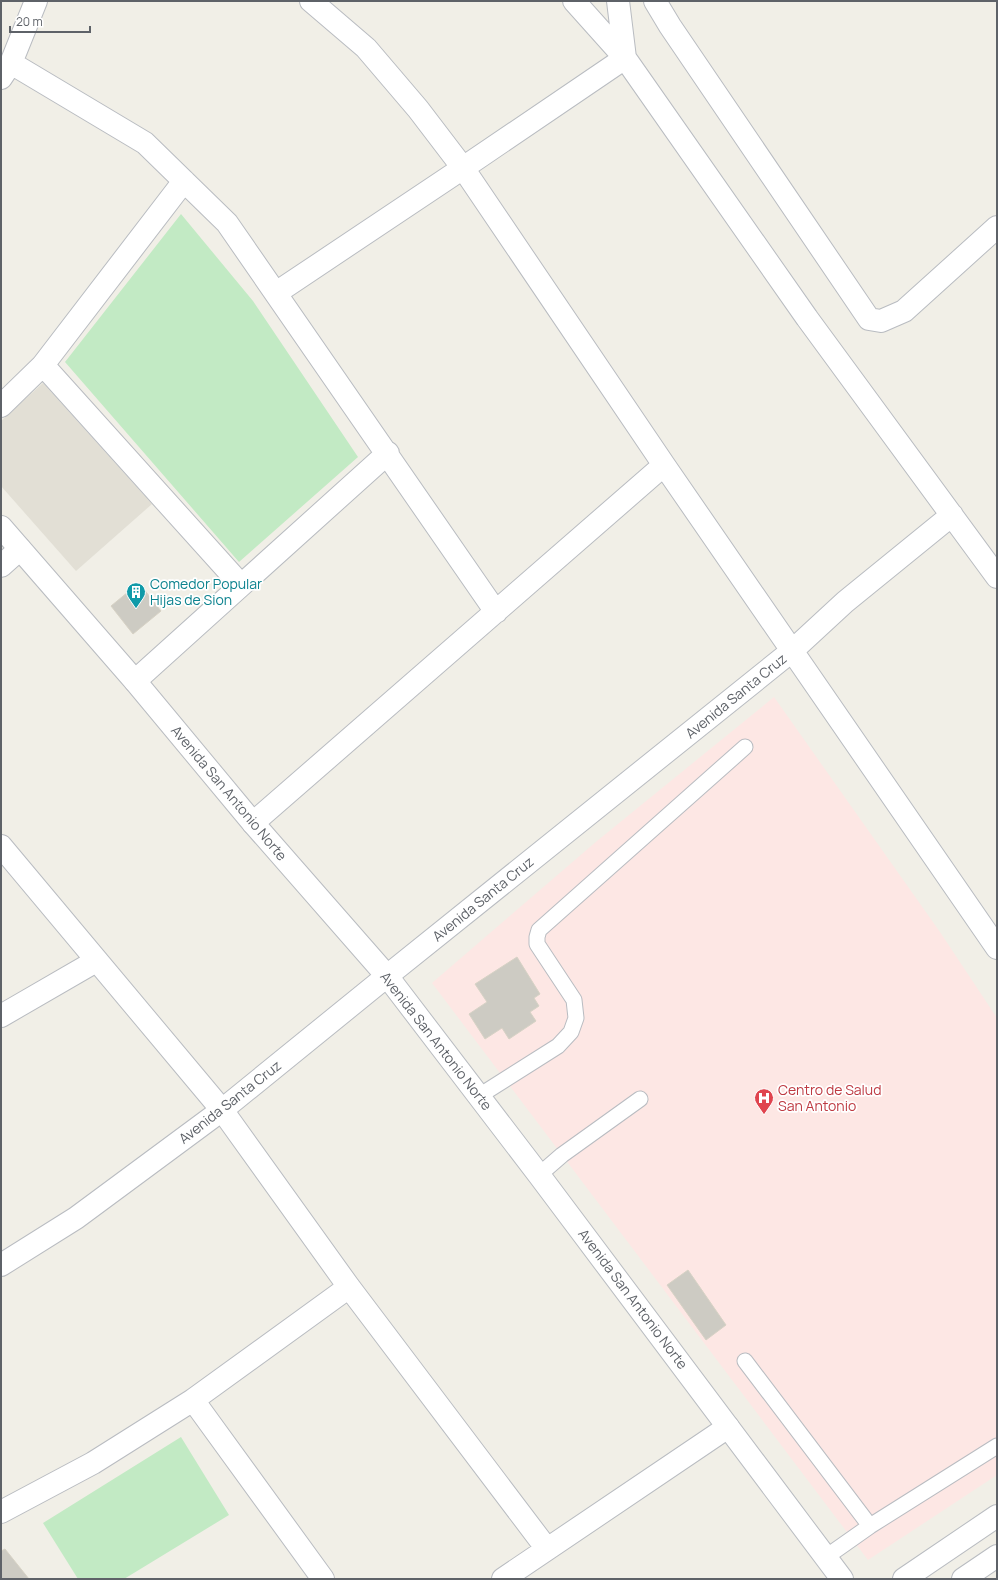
<svg xmlns="http://www.w3.org/2000/svg" width="998" height="1580" font-family="Manrope,sans-serif">
	<rect width="100%" height="100%" fill="#f1efe7"/>
	<path fill="#e2dfd5" d="M43,383l109,121 -76,67 -75,-85v-65z"/>
	<path fill="#fde7e4" d="M774,697l166,235 57,86v457l-129,85 -436,-577 165,-142z"/>
	<path fill="#c2eac4" d="M181,214l72,87 105,156 -119,105 -174,-200z
		M181,1437l48,78 -105,64h-46l-35,-56z"/>
	<path fill="#cdcbc3" stroke="#d7d2c5" d="M139,583l22,28 -28,23 -22,-28z
		M517,957l23,37 -6,4 5,8 -9,6 6,9 -27,18 -7,-11 -17,11 -16,-25 18,-12 -12,-18z
		M688,1270l38,55 -20,15 -39,-55z
		M5,1549l24,30h-28v-28z"/>
	<g fill="none" stroke-linecap="round" stroke-linejoin="round">
		<g stroke="#b9bcc1" stroke-width="17">
			<path id="service" d="M479,1096l79,-50 13,-14 5,-14 -2,-18 -37,-56v-7l2,-7 206,-183
				M539,1175l23,-20 78,-56
				M745,1361l125,165
				M826,1557l44,-31 127,-80"/>
		</g>
		<g stroke="#b9bcc1" stroke-width="24">
			<path id="minor" d="M311,1l55,47 52,61 45,59 201,297 333,483
				M574,1l51,57 182,260 190,259
				M655,1l15,25 199,293 12,2 23,-10 93,-84
				M11,63l134,80 82,80 269,389
				M1,78l10,-15 25,-62
				M276,293l187,-125 162,-110 -7,-57
				M43,365l198,220
				M1,406l42,-41 141,-184
				M1,566l19,-17
				M135,681l253,-228
				M253,823l411,-358
				M1,846l221,264 127,177 198,262
				M387,976l406,-326 52,-48 107,-87
				M1,1016l95,-55
				M193,1400l130,179
				M1,1512l92,-49 100,-63 156,-113
				M503,1579l225,-152"/>
		</g>
		<g stroke="#b9bcc1" stroke-width="24">
			<path id="tertiary" d="M1,527l134,154 118,142 134,153 152,199 303,404
				M1,1265l75,-47 146,-108 165,-134
				M904,1579l93,-63
				M963,1579l34,-23"/>
		</g>
		<use href="#service" stroke="#fff" stroke-width="15"/>
		<use href="#minor" stroke="#fff" stroke-width="22"/>
		<use href="#tertiary" stroke="#fff" stroke-width="22"/>
	</g>
	<defs>
		<g id="building-pin" transform="scale(1)"><path d="M0 17L-7.5 6A9.5 9.5 0 1 1 7.5 6Z" fill="#0f9aa8" stroke="#fff"/><path d="M-4-6H4V6H1V3H-1V6H-4ZM-2.5-4.3h1.7v1.8h-1.7ZM.8-4.3h1.7v1.8H.8ZM-2.5-1h1.7V.8h-1.7ZM.8-1h1.7V.8H.8Z" fill="#fff"/></g>
		<g id="hospital-pin" transform="scale(1)"><path d="M0 17L-7.5 6A9.5 9.5 0 1 1 7.5 6Z" fill="#e0444e" stroke="#fff"/><path d="M-5-5h3v3.5h4V-5h3V5h-3V1.5h-4V5h-3Z" fill="#fff"/></g>
	</defs>
	<g fill-rule="evenodd">
		<use href="#building-pin" x="136" y="592"/>
		<use href="#hospital-pin" x="764" y="1098"/>
	</g>
	<g text-anchor="middle" stroke-width="3.5" stroke-linejoin="round" paint-order="stroke">
		<g font-size="14" fill="#0d838f" stroke="#fff" text-anchor="start">
			<text x="150" y="589">Comedor Popular<tspan x="150" dy="16">Hijas de Sion</tspan></text>
		</g>
		<g font-size="14" fill="#5e6268" stroke="#fff">
			<text transform="translate(736 696) rotate(-39)" y="5">Avenida Santa Cruz</text>
			<text transform="translate(229 793) rotate(50)" y="5">Avenida San Antonio Norte</text>
			<text transform="translate(483 899) rotate(-39)" y="5">Avenida Santa Cruz</text>
			<text transform="translate(436 1041) rotate(52)" y="5">Avenida San Antonio Norte</text>
			<text transform="translate(230 1102) rotate(-38)" y="5">Avenida Santa Cruz</text>
			<text transform="translate(633 1299) rotate(53)" y="5">Avenida San Antonio Norte</text>
		</g>
		<g font-size="14" fill="#be3a42" stroke="#fff" text-anchor="start">
			<text x="778" y="1095">Centro de Salud<tspan x="778" dy="16">San Antonio</tspan></text>
		</g>
	</g>
	<rect width="998" height="1580" fill="none" stroke="#5e6268" stroke-width="4"/>
	<path d="M10 26v6h80v-6" fill="none" stroke="#5e6268" stroke-width="2"/>
	<text x="16" y="26" font-size="12" fill="#5e6268" stroke="#ffffff" stroke-width="3" paint-order="stroke">20 m</text>
</svg>
